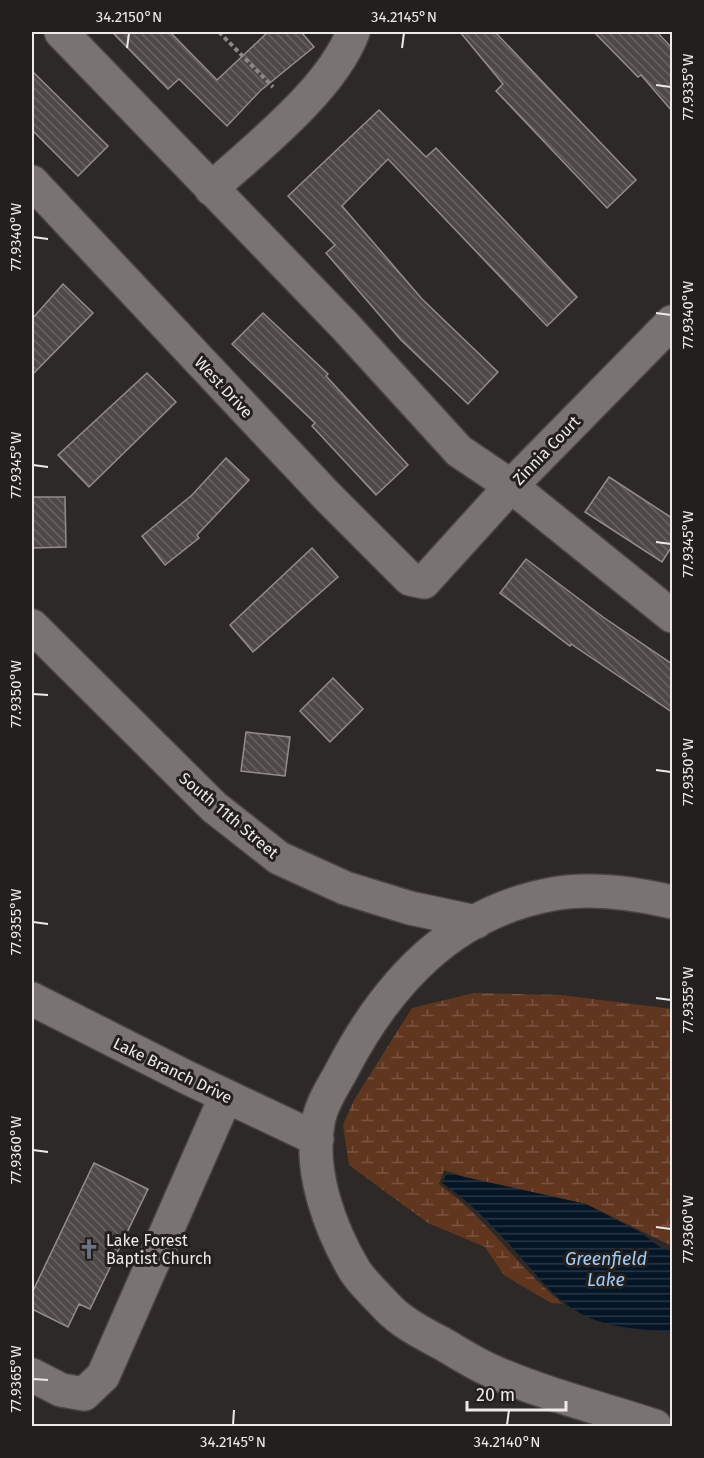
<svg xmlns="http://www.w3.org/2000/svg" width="704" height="1458" font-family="'Fira Sans',sans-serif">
	<defs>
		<pattern id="wetland-marsh" width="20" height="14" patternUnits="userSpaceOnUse" patternTransform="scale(1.5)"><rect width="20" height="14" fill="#61361f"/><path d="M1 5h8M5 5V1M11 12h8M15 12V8" fill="none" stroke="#785340"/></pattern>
		<pattern id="water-rules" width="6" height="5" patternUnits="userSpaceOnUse" patternTransform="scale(1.5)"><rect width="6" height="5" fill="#041526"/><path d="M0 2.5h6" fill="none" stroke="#293746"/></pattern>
		<pattern id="building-back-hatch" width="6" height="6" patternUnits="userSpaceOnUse" patternTransform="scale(1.5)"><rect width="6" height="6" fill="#4e4946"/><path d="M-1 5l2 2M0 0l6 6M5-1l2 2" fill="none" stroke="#686361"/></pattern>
	</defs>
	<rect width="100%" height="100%" fill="#2d2926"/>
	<path fill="url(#wetland-marsh)" d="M474,993l87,2 111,14v237l-86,-42 -115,-25 -27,-9 -5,14c48,34 79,84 124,120l-12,-1 -47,-28 -19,-28 -57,-24 -79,-58 -6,-40 11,-25 58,-92z"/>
	<path fill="url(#water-rules)" d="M447,1173l139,31 54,28 21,16 11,2v83c-24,-4 -54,-4 -77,-13 -38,-14 -59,-47 -85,-75 -21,-23 -42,-45 -68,-62z"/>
	<path fill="url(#building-back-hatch)" stroke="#938e8b" stroke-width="1.5" d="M112,32h58l47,48 51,-48h33l13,15 -54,44 -33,35 -48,-47 -11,10z
		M460,32h35l141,148 -29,28 -111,-117 7,-7z
		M594,32h63l15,16v63l-31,-36 -3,2z
		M32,71l76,75 -30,30 -46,-46z
		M379,110l47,47 10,-9 141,149 -30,29 -159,-167 -46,47 80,93 76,73 -30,32 -67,-64 -75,-87 9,-8 -47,-49z
		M63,284l30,29 -61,62v-56z
		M263,313l65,61 -2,2 82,89 -32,30 -64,-69 3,-3 -83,-79z
		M147,373l29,29 -87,85 -31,-32z
		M226,458l23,22 -52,55 2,3 -34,27 -23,-29 50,-41z
		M609,477l63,41v28l-10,16 -77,-50z
		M32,497h33l1,50 -34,1z
		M312,548l26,29 -85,75 -23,-27z
		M526,559l77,58 69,47v48l-101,-68 -1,2 -70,-53z
		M333,678l30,31 -33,33 -30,-31z
		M246,732l44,5 -5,39 -44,-5z
		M94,1163l54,26 -58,120 -11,-5 -11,23 -36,-18v-16z"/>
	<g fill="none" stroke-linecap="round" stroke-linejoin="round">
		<g stroke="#494543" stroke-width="36">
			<path id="minor" d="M61,32l284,294 114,125 52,35 161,130
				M32,182l295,314 83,83 14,3 87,-96 161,-164
				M211,189c45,-41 121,-100 142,-157
				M32,626l182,181 65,51 66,30 65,20 66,14
				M32,999l156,79 129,61
				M32,1375l29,15 23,4 19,-18 123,-280
				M655,1426c-52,-17 -111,-32 -161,-54 -17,-7 -34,-18 -51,-28 -19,-10 -41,-21 -56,-37 -10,-11 -24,-24 -32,-36 -25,-42 -46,-99 -37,-148 3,-19 15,-36 24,-53 45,-87 110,-158 211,-176 39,-7 81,-1 119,8"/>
		</g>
		<path stroke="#8c8886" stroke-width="4" stroke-dasharray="4.5 3" stroke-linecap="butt" d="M219,32l54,55"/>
		<use href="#minor" stroke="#797471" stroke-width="33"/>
	</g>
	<path fill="none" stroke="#edeae9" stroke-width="2" d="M127,48l2,-15M402,48l2,-15M656,85l15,2M33,237l15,2M656,313l15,2M33,465l15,2M656,542l15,2M33,694l15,1M656,770l15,2M33,922l15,2M656,998l15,2M33,1150l15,2M656,1227l15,2M33,1379l15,1M233,1425l1,-15M507,1425l2,-15"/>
	<defs>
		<g id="church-bare" transform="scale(1.62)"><path d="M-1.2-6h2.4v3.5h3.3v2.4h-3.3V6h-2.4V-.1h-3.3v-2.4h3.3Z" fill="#6b7280" stroke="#231f1d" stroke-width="2.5" paint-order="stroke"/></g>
	</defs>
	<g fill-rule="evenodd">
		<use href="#church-bare" x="89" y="1249"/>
	</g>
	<g text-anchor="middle" stroke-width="6" stroke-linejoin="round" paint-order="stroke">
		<g font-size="16" fill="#edeae9" stroke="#231f1d">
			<text transform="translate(224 387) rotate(47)" y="6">West Drive</text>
			<text transform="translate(546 450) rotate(-46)" y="6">Zinnia Court</text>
			<text transform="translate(229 815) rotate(40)" y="6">South 11th Street</text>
			<text transform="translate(173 1070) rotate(26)" y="6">Lake Branch Drive</text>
		</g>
		<g font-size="16" fill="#edeae9" stroke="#231f1d" text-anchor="start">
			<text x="106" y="1246">Lake Forest<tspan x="106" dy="18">Baptist Church</tspan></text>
		</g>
		<g font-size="18" font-style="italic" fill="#9fcdfb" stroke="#231f1d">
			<text x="606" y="1265">Greenfield<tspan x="606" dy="21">Lake</tspan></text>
		</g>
	</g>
	<rect width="704" height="1458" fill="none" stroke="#231f1d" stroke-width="66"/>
	<path d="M467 1401v9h99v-9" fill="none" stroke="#edeae9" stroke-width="3"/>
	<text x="476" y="1401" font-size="18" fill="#edeae9" stroke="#231f1d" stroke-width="4.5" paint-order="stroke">20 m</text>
	<rect x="33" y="33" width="638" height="1392" fill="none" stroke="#edeae9" stroke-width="2"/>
	<g font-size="15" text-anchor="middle" fill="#edeae9">
		<text x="129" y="22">34.2150°N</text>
		<text x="404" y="22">34.2145°N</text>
		<text transform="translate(688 87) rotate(-90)" y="5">77.9335°W</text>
		<text transform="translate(16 237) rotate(-90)" y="5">77.9340°W</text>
		<text transform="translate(688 315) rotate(-90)" y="5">77.9340°W</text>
		<text transform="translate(16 465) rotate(-90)" y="5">77.9345°W</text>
		<text transform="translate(688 544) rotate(-90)" y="5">77.9345°W</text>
		<text transform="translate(16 694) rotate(-90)" y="5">77.9350°W</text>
		<text transform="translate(688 772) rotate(-90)" y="5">77.9350°W</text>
		<text transform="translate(16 922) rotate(-90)" y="5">77.9355°W</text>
		<text transform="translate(688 1000) rotate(-90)" y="5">77.9355°W</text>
		<text transform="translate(16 1150) rotate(-90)" y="5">77.9360°W</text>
		<text transform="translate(688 1229) rotate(-90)" y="5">77.9360°W</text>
		<text transform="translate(16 1379) rotate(-90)" y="5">77.9365°W</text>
		<text x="233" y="1447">34.2145°N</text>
		<text x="507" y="1447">34.2140°N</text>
	</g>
</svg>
